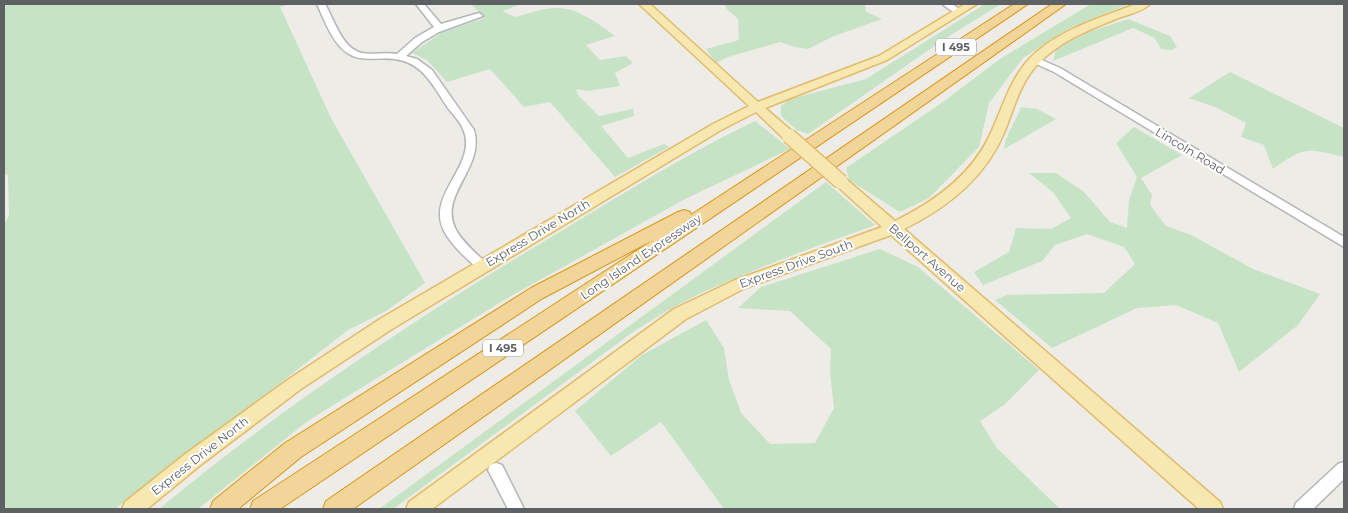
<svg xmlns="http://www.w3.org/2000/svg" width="1348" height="513" font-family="Montserrat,sans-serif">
	<rect width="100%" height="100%" fill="#eeece6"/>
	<path fill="#c6e3c5" d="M4,4h286l-10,3 51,111 94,165 -39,28 -38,19 -187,146 -46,33h-111v-285l5,-8 -1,-41 -4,-1z
		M471,4h51l-20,7 13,6c13,-3 28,-9 41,-9 22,-1 42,16 59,28l-29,9 14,15 26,-4 7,7 -18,10 5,13 -33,5 -11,-2 2,6 21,21 34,-7 1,7 -33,10 27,32 36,-14 5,3 -54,30 -65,-75 -26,5 -34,-38 -43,13 -20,-22 -15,-7 29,-20 44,-15z
		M725,4h131l9,1 1,7 16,7 -48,17 -26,13 -13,-2 -15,-5 -52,15 -12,6 -10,-14 33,-9 -1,-21 -12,-11z
		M985,4h16l-55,34 -138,96 -11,-4 -16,-14v-10l9,-7 76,-20z
		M1091,4h37l-58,24 -47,30 -34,45 -10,44 -50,51 -29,14 -51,-32 -3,-12 97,-66 57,-43z
		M1128,19l42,17 7,11 -5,3 -11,-1 -6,-11 -22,-10 -80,33 3,-12 30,-16z
		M1230,72l114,56v29c-36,-9 -40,-11 -71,12l-9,-24 -23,-8 5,-14 -31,-16 -26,-9z
		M1021,107l16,2 19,10 -52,30c2,-16 12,-27 17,-42z
		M755,121l35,28 -107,51 -179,100 -195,120 -111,89h-39c128,-106 266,-197 409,-282 61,-37 122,-75 187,-106z
		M1134,127l48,28 -41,23 11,17 -2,10 16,21 25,9 62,34 67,25 -22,31 -59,47 -21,-49 -42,-18 -39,3 -85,40 -57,-48 12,-5 97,-2 31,-29 -11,-17 -37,-13 -32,11 -13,16 -59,24 -9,-13 35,-20 7,-24 35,1 20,-11 -18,-26 -24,-19h27l27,18 27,31 17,6 2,-28 8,-23 -21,-34z
		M826,182l49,43c-55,20 -111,40 -165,64 -27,12 -52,27 -77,43l-240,177h-14z
		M880,249l38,18 121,103 -35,35 -24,16 16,26 64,62h-336l-63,-87 -50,34 -36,-45 67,-56 64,-35 18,28 5,32 12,33 29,31 45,-1 19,-35 -4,-36 1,-23 -41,-38 -52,-3 23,-21z"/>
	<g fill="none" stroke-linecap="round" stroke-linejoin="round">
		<g stroke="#b3b6b9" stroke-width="3">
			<path id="minor" d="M317,4h8c9,15 17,45 37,49 11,2 23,-1 35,1l18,-16 19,-11 -18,-23h8l17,20 38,-11 4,3 -44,16 -17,10 -16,14 11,3 15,11 42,60c11,38 -35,64 -19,98 7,14 21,25 31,35l2,3 -2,3h-8c-13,-12 -27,-24 -35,-40 -16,-36 36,-65 20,-100 -3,-8 -10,-14 -15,-21 -15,-22 -25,-46 -54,-49 -15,-2 -32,3 -45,-5 -16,-9 -25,-35 -32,-50z
				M942,4h10l11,8 -7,2z
				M1035,57l25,11 284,169v10l-290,-175 -22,-10v-4z
				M1344,462v17l-31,30h-19l2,-6 42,-39z
				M496,463l6,2 22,44h-16l-20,-39 2,-5z"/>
		</g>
		<g stroke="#e3ba6a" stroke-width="3">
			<path id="major" d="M639,4h11l108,98 121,-46 86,-52h12l-90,56 -122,48 29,25 1,3 -1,3h-10l-28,-27 -35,18 -329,199 -91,60 -103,78 -51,42h-25l3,-7 59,-47 105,-76 91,-60 333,-195 36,-18z
				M1136,4h14c-8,8 -24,11 -34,15 -28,11 -55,22 -76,43 -20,19 -26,47 -36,71 -19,45 -57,75 -100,96l316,273 3,7h-24l-308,-274 -146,53 -59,31 -254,190h-26l3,-7 265,-193 61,-29 147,-53 -46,-42 -2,-3 2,-3h10l49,42c39,-19 75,-45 94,-84 13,-27 20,-56 40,-78 28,-29 71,-41 107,-55z"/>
		</g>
		<g stroke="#dc9418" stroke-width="2">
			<path id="highway" d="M1014,4h14l-748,505h-30l3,-8 400,-261 -110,58 -242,159 -63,52h-28l3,-8 72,-58 246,-155 147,-76 6,-2 6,2 1,3z
				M1052,4h14l-713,505h-30l3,-8z"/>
		</g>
		<use href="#minor" fill="#fff" fill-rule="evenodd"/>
		<use href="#major" fill="#f7e8b2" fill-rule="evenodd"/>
		<use href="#highway" fill="#f2d699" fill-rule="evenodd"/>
		<g stroke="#e3ba6a" stroke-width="17" stroke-linecap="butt">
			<path id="major-bridge" d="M789,136l52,46"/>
		</g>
		<use href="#major-bridge" stroke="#f7e8b2" stroke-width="14"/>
	</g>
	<g text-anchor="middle" stroke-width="4" stroke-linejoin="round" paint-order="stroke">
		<g fill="#fff" stroke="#8e9092" stroke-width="1">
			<rect x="936" y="38.5" width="40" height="17" rx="4"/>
			<rect x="483" y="339.5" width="40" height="17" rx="4"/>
		</g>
		<g font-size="11" font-weight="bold" fill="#5d6164">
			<text x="956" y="51">I 495</text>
			<text x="503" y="352">I 495</text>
		</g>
		<g font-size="12" fill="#5d6164" stroke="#fff">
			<text transform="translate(1190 151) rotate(31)" y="4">Lincoln Road</text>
			<text transform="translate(538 233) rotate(-31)" y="4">Express Drive North</text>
			<text transform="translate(641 257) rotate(-34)" y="4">Long Island Expressway</text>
			<text transform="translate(927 258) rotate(41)" y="4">Bellport Avenue</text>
			<text transform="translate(796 264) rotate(-20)" y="4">Express Drive South</text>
			<text transform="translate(200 456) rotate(-38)" y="4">Express Drive North</text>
		</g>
	</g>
	<rect width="1348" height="513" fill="none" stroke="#5d6164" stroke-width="10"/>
</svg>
